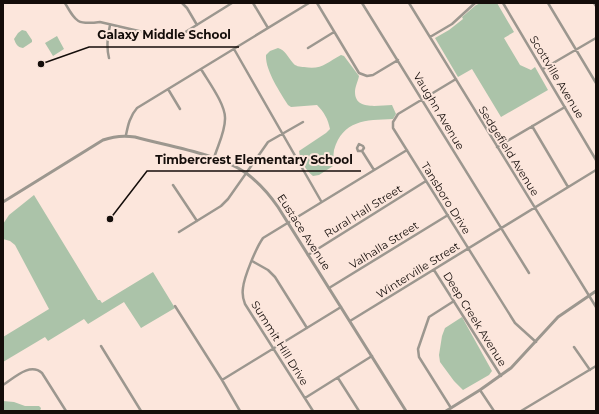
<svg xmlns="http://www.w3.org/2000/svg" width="599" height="414" font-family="Montserrat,sans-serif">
	<rect width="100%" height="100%" fill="#fce6dc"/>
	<path fill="#abc3a9" d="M481,3h16l17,29 -10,6 16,27 11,5 4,-3 13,23 -47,27 -29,-48 -14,8 -23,-39 14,-8 14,-11 -1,-2 14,-12z
		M22,30l4,1 6,9v2l-9,6c-6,-1 -7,-4 -9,-9l4,-6z
		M57,36l7,13 -11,7 -8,-13z
		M278,48c7,2 10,9 15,15 2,3 7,4 11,4 18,3 22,-4 37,-12l3,1 15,20c-1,5 -4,11 -4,16 0,19 24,13 37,13l4,9 -3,5c-28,1 -50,1 -59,31 -1,5 0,11 -1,16l-14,9 -6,1c-7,-5 -13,-16 -14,-25l27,-18 4,-4c-2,-10 -6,-17 -13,-24l-26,2 -3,-2c-8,-13 -23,-35 -22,-50l4,-4z
		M34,195l64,105h2l2,3 51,-31 22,36 -34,20 -17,-26 -36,22 -4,-5 -36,22 -3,-4 -42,25v-25l46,-28 -34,-64 -5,-4 -7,-2v-15l6,-9z
		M462,317l30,54 -3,4 -26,15 -9,-9 -14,-19 -1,-7 3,-19 3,-8z
		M3,401l11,1 11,4h14l2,2 -1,3h-37z"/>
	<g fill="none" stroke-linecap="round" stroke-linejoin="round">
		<path stroke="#9c978f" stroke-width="2.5" d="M65,3c11,19 12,22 35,19l69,16 10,-2 53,-33
			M182,3l5,5 10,17
			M253,3l15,25
			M317,3l42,70 8,3 6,-1 25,-15
			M362,3l167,270
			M409,3l187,304
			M503,3l93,157
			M548,3l48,80
			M594,3l2,3
			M430,37l22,-13 23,-21
			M308,48l26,-16
			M234,49l87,152
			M109,58c-3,-12 -1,-22 1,-33
			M201,69c7,12 25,36 24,50 0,13 -7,26 -11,39
			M543,69l53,-31
			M456,79l-58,35 -5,8v6l122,195 21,19
			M168,89l12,20
			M532,126l36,61
			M126,135c2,-10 4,-19 11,-27l172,-105
			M497,147l68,-40
			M362,151h-4l-1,-3 2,-4 4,2 1,2 -2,3 12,19
			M173,185l24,36
			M179,232l42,-26 7,-7 40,-57 35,-20
			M308,255l118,-74
			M252,261l16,9 7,7 32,51
			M434,270l67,106
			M329,288l119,-73
			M175,306l47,74 18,31
			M350,321l246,-151
			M101,346l40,65
			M574,347l16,23
			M338,378l21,33
			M222,380l119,-73
			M3,385c11,-7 27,-23 39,-12l24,38
			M480,390l14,21
			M305,398l67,-42
			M451,408l-32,-51 -1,-8 11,-32 25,-16
			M313,411l-68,-107c-2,-5 -3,-10 -2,-16 1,-11 13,-40 20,-50l144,-88
			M521,411l75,-45"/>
		<path stroke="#9c978f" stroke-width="3" d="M3,202l100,-62c11,-4 20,-5 32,-3 33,9 84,17 111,36 12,9 23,21 32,34l128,204
			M446,411l34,-21 31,-22 47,-51 38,-26"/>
	</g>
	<g text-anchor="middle" stroke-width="4" stroke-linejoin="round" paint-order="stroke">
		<g font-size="11" fill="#140d0a" stroke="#fce6dc">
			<text transform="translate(557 77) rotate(59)" y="4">Scottville Avenue</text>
			<text transform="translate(439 111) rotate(59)" y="4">Vaughn Avenue</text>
			<text transform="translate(509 151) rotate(58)" y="4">Sedgefield Avenue</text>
			<text transform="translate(446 198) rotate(58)" y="4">Tansboro Drive</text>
			<text transform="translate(363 211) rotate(-32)" y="4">Rural Hall Street</text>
			<text transform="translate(304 232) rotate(57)" y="4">Eustace Avenue</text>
			<text transform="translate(384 245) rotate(-32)" y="4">Valhalla Street</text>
			<text transform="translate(418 270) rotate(-32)" y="4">Winterville Street</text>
			<text transform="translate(475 319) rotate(58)" y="4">Deep Creek Avenue</text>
			<text transform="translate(280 343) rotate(58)" y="4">Summit Hill Drive</text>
		</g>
	</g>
	<path fill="none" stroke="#140d0a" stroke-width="1.5" d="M41 64L89 47H239M110 219L147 171H361"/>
	<g fill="#140d0a" stroke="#fce6dc" stroke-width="1.5">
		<circle cx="41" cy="64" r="4"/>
		<circle cx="110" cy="219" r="4"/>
	</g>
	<g font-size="12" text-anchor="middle" font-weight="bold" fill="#140d0a" stroke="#fce6dc" stroke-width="4" stroke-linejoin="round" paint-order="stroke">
		<text x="164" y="39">Galaxy Middle School</text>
		<text x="254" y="164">Timbercrest Elementary School</text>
	</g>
	<rect width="599" height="414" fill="none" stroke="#140d0a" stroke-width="8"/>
</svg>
